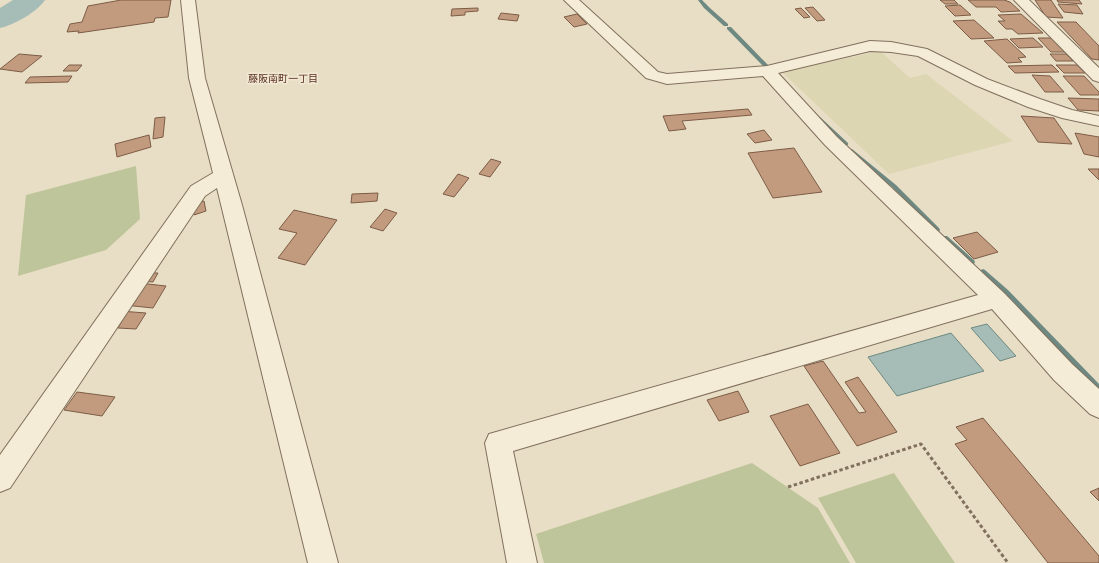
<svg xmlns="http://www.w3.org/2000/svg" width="1099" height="563" font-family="'Times New Roman','Noto Sans JP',serif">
	<rect width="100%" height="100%" fill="#e8dec5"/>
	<path fill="#ddd6b3" d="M880,51l30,27 16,-4 87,67 -124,33 -107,-102z"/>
	<path fill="#bfc59a" d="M136,166l4,53 -34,31 -88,26 8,-81z
		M752,463l66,45 32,55h-306l-8,-29z
		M894,473l61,90h-99l-38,-65z"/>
	<path fill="#a6bcb6" stroke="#6e8982" d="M987,324l29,32 -16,5 -29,-33z
		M951,333l33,38 -87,25 -29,-39z"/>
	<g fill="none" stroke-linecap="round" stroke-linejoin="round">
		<path fill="#6e8982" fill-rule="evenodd" d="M698,0h4l9,9 17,15v2h-4l-20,-18z
			M727,27h4l37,38v2h-4l-37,-38z
			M818,116l2,1 28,26v2h-4l-28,-26v-2z
			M852,149l44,36 43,43 1,2 -1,2h-4l-43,-45 -42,-35v-2z
			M943,236h4l27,24 1,2 -1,2h-4l-27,-24 -1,-2z
			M983,269l2,1 23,20 91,94v9l-3,-1 -94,-98 -21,-20 -1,-2 1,-2z"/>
		<path fill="#a6bcb6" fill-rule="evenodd" d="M13,0h32c-8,12 -31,25 -45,28v-20z"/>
	</g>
	<path fill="#c29b7f" stroke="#7d5c46" d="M121,0h50l-3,17 -13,1 -1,4 -76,11 1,-2 -12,1 3,-8 12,-2 6,-16z
		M940,0h14l4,4h-13z
		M968,0h36l6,2 10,9 -19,1 -5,-5h-20z
		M1035,0h16l12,18 -17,-1z
		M1057,0h22l3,4 -24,-2z
		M1058,4l19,1 6,9 -19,-2z
		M960,5l11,10 -16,1 -10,-10z
		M813,7l12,13 -8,1 -12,-13z
		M478,8v3l-13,1v3l-14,1 1,-7z
		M801,8l9,9 -6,1 -9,-9z
		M501,13l18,2 -2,6 -19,-2z
		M577,14l10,10 -13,3 -10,-10z
		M1021,14l22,19 -25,1 -6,-5h-6l-8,-8h7l-7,-6z
		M974,20l20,18 -23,1 -18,-18z
		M1057,22h19l23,24v14l-7,-1z
		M1033,38l10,9 -24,1 -9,-9z
		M1038,38h16l12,14h-15z
		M1007,39l19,18 -8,1 4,4 -15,1 -23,-22z
		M19,54l23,2 -20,16 -22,-3z
		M1050,54h16l7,7h-17z
		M69,65h13l-5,6h-14z
		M1052,65l7,7 -44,1 -7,-7z
		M1056,65h21l8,8h-21z
		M1032,75l18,1 14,16h-19z
		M72,76l-4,6 -43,1 5,-6z
		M1063,76h21l15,16v3h-19z
		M1068,98l31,1v12l-21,-1z
		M748,109l4,6 -70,6 4,8 -17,2 -6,-15z
		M1021,116l33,2 18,26 -34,-2z
		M165,117l-2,20 -10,2 2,-21z
		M764,130l8,10 -17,3 -8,-9z
		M1075,133l24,4v20l-15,-3z
		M149,135l2,12 -34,10 -2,-13z
		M794,148l28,44 -49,6 -25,-45z
		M491,159l10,3 -11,15 -11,-3z
		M1088,169h11v11z
		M458,174l11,4 -15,19 -11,-3z
		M378,193l-1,8 -26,2 1,-9z
		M204,201l2,10 -12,4 -1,-11z
		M385,209l12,4 -14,18 -13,-4z
		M294,210l43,10 -32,45 -27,-7 19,-25 -18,-4z
		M977,232l21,20 -24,7 -21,-21z
		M146,273h12l-5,9 -12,-1z
		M139,283l27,3 -13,22 -29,-3z
		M120,311l26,2 -10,16 -18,-1 3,-6h-8z
		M823,361l36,52 7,-1 -21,-30 13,-5 39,55 -40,14 -53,-80z
		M738,391l11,21 -30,9 -12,-21z
		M77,392l38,5 -13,19 -38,-6z
		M808,404l32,49 -40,13 -30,-50z
		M983,418l116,138v7h-51l-93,-119 12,-4 -11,-13z
		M1099,488v13l-9,-9z"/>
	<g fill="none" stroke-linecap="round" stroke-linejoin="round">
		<g stroke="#81705d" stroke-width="2">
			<path id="minor" d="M181,0h14l10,78 37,127 96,358h-30l-91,-375 -12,8 -195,292 -10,4v-37l191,-269 22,-13 -24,-95z
				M564,0h15l79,72 9,2 100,-8 103,-25 21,1 36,7 60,30 53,20 32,11 27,6v10l-37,-8 -34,-11 -53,-22 -57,-29 -27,-4 -21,-1 -92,22 59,64 167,156 68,71 27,25v29l-9,-4 -36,-34 -62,-71 -479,142 24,112h-30l-22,-120 4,-9 489,-139 -153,-150 -62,-69 -96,8 -21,-6z
				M1014,0h15l70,68v14l-6,-2z"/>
		</g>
		<path stroke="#81705d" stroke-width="3" stroke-dasharray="3.5 2.5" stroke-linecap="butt" d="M788,487l133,-43 87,119"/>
		<use href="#minor" fill="#f4ecd7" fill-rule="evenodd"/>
	</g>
	<g text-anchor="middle" stroke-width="3.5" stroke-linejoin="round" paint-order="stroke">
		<g font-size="10" fill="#5a3024" stroke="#f1e8d3">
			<text x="283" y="82">藤阪南町一丁目</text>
		</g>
	</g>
</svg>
